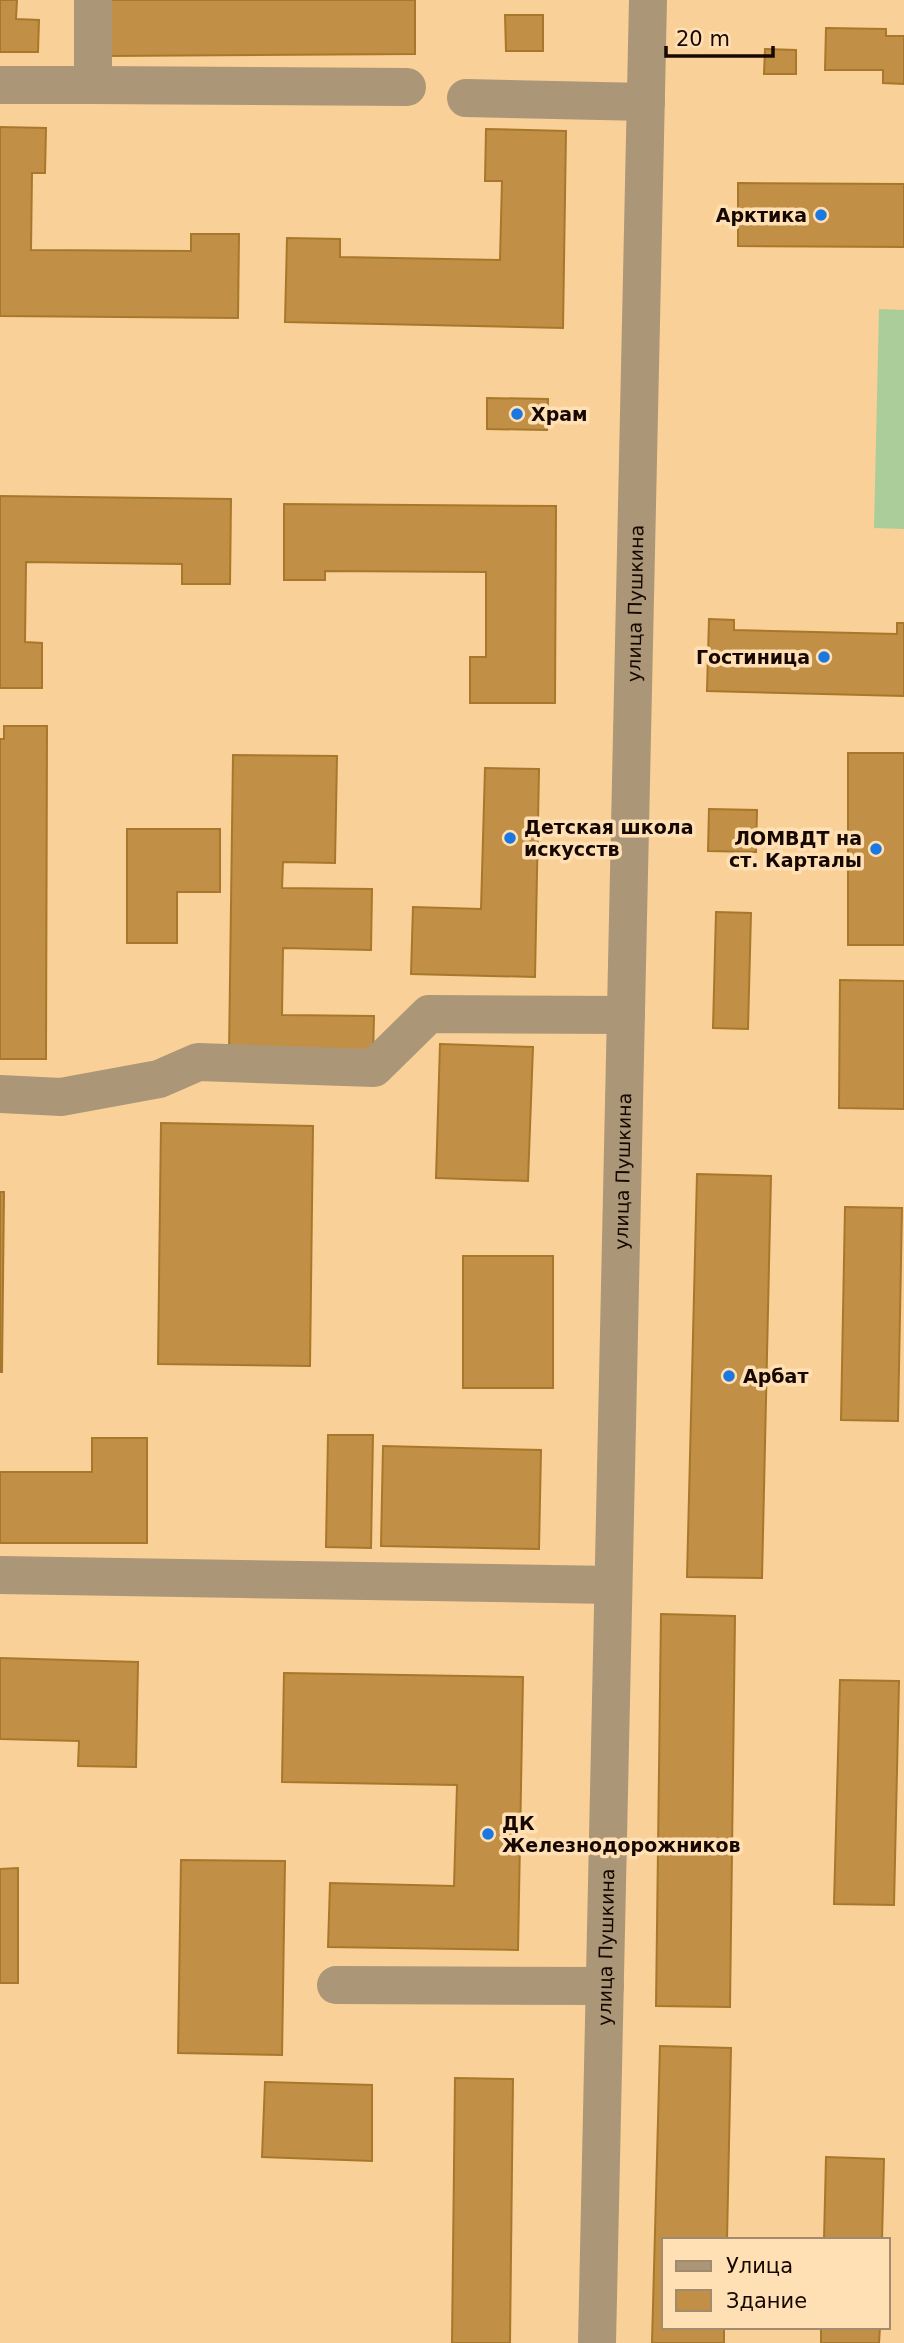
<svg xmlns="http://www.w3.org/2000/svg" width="904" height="2343" font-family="'DejaVu Sans',sans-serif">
	<rect width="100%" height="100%" fill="#f9d097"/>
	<path fill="#abcd9a" d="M879,309l25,1v219l-30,-1z"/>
	<path fill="#c19046" stroke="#a7782b" stroke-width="2" d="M0,0h17l-1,19 23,1 -1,32h-38z
		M108,0h307v54l-307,2z
		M505,15h38v36h-37z
		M826,28l60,1v7h18v48l-21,-1v-13h-58z
		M765,49l31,1v24h-32z
		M0,127l46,1 -1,45h-13l-1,77 160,1v-17h48l-1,84 -238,-2z
		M486,129l80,2 -3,197 -278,-6 2,-84 53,1v18l160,3 2,-79h-17z
		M738,183l166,1v63l-166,-1z
		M487,398l61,1 -1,31 -60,-1z
		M0,496l231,3 -1,85h-48v-20l-156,-2 -1,80 17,1v45h-42z
		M284,504l272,2 -1,197h-85v-46h16v-85l-161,-1v9h-41z
		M709,619l25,1v10l163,4v-11h7v73l-197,-5z
		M4,726h43l-1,333h-46v-320h4z
		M848,753h56v192h-56z
		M233,755l104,1 -2,107 -52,-1 -1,26 90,1 -1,61 -88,-2 -1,67 92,1 -1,40 -144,-1z
		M485,768l54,1 -4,208 -124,-3 2,-67 68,2z
		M709,809l48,1 -1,42 -48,-1z
		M127,829h93v63h-43v51h-50z
		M716,912l35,1 -3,116 -35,-1z
		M840,980l64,1v128l-65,-1z
		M440,1044l93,3 -5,134 -92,-3z
		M161,1123l152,3 -3,240 -152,-2z
		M697,1174l74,2 -9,402 -75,-1z
		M0,1192h4l-2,180h-2z
		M845,1207l57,1 -4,213 -57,-1z
		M463,1256h90v132h-90z
		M328,1435h45l-2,113 -45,-1z
		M92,1438h55v105h-147v-71h92z
		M383,1446l158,4 -2,99 -158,-3z
		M661,1614l74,2 -5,391 -74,-1z
		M0,1658l138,4 -2,105 -58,-1 1,-25 -79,-2z
		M284,1673l239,4 -5,273 -190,-3 2,-64 124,3 3,-101 -175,-3z
		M840,1680l59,1 -5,224 -60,-1z
		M181,1860l104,1 -3,194 -104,-2z
		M18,1868v115h-18v-114z
		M660,2046l71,2 -4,192h-63v87h60v16h-72z
		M455,2078l58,1 -3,264h-58z
		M265,2082l107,3v76l-110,-4z
		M826,2157l58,2 -2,81h-58z
		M821,2327h59l-1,16h-58z"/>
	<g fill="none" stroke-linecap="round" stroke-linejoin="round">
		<g stroke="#ab9678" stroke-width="38">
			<path d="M0,85h93v-85"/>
			<path d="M93,85l314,2"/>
			<path d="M466,98l180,4"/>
			<path d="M0,1094l61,3 98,-18 39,-17 176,6 55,-54 197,1"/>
			<path d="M0,1575l613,10"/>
			<path d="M336,1985l269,1"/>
			<path id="s1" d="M597,2343l51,-2343"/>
		</g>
	</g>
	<g fill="#1c78e1" stroke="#ffe0b5" stroke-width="2.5">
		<circle cx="821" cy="215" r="7"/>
		<circle cx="517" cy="414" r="7"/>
		<circle cx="824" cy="657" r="7"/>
		<circle cx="510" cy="838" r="7"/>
		<circle cx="876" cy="849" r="7"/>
		<circle cx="729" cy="1376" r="7"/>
		<circle cx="488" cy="1834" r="7"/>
	</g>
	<g text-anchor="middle" stroke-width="7" stroke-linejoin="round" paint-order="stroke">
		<g font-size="19" font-weight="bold" fill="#160800" stroke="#ffe0b5" text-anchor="start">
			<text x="807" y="222" text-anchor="end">Арктика</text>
			<text x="531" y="421">Храм</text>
			<text x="810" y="664" text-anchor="end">Гостиница</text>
			<text x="524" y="834">Детская школа<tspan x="524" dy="22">искусств</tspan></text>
			<text x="862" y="845" text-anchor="end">ЛОМВДТ на<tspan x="862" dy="22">ст. Карталы</tspan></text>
			<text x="743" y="1383">Арбат</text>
			<text x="502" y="1830">ДК<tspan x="502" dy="22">Железнодорожников</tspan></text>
		</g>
		<g font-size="19" fill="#160800" stroke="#ffe0b5">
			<text dy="7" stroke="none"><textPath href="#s1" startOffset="1740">улица Пушкина</textPath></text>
			<text dy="7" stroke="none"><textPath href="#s1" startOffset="1172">улица Пушкина</textPath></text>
			<text dy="7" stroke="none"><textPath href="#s1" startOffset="396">улица Пушкина</textPath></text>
		</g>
	</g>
	<rect x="662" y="2238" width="228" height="91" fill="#ffe0b5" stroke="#a28a6d" stroke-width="2"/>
	<rect x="676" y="2261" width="35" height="10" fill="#ab9678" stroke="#a28a6d" stroke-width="2"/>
	<text x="726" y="2273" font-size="21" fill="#160800">Улица</text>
	<rect x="676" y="2290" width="35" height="21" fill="#c19046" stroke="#a28a6d" stroke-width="2"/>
	<text x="726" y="2308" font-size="21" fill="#160800">Здание</text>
	<path d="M666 46v10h107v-10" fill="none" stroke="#160800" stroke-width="3.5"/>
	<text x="676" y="46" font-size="21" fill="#160800" stroke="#ffe0b5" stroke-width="5" paint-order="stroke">20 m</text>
</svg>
